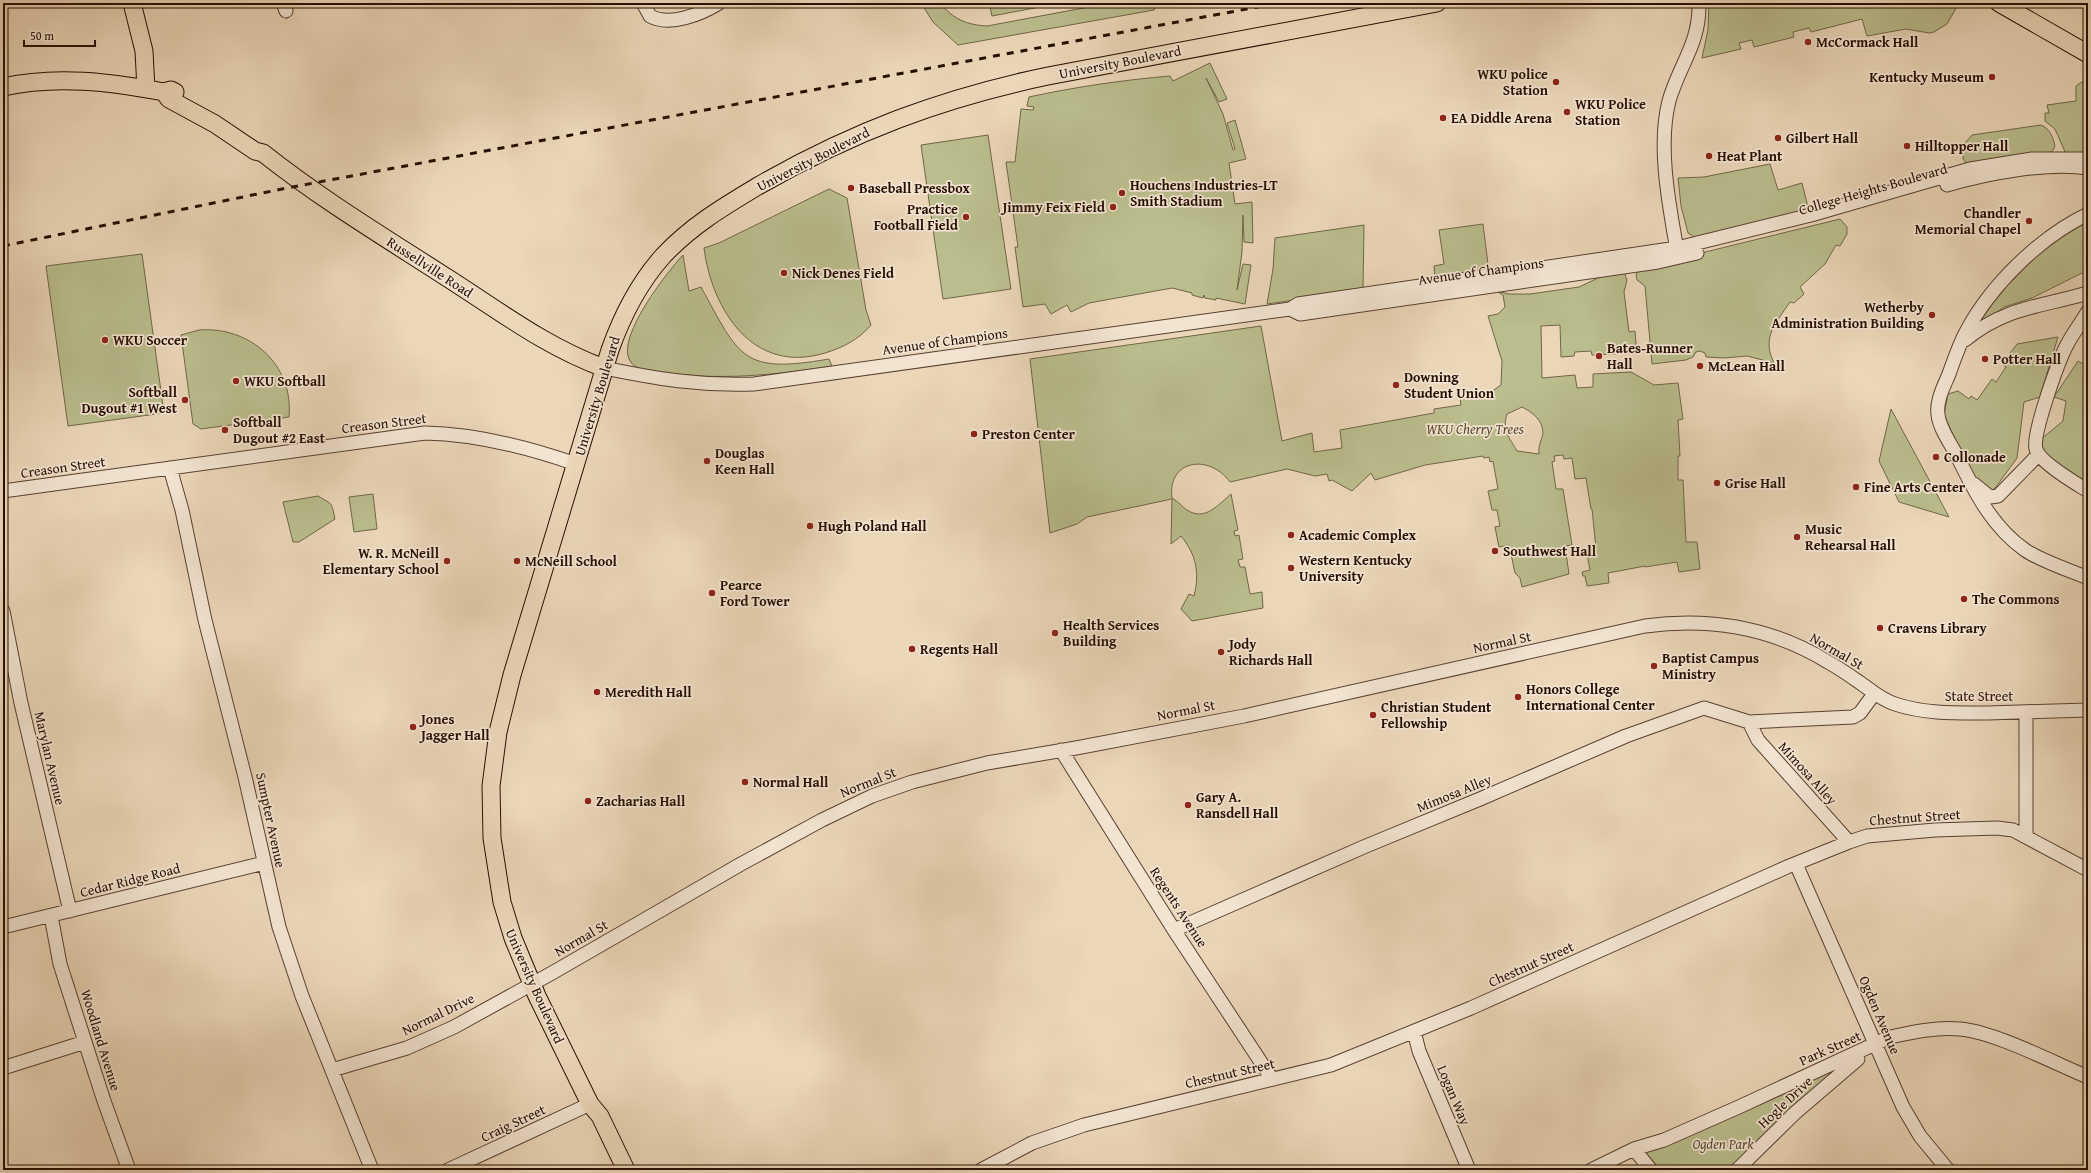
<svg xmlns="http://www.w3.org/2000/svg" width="2091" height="1173" font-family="'Gentium Book Plus',serif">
	<rect width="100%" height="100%" fill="#ebd6b8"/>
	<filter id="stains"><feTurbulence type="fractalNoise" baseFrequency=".005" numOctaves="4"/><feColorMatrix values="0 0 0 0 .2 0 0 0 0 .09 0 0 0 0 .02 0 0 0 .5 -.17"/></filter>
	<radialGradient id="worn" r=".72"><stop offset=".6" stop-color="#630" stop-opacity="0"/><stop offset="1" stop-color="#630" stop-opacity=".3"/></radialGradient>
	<path fill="#babd8d" stroke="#706648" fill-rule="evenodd" d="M921,3h19c13,16 27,22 47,23l123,-23h48l-4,7 -196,35 -25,-23z
		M989,3h72l-69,13z
		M1709,3h250l-12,21 -13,8 -5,1 -23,-4 -39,7 -5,-17 -51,13 -2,-4 -16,4 1,5 -40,10 -2,-7 -13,3 2,6 -39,9 6,-28z
		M1210,63l17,36 -8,3 -13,-24 17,36 10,36 2,-1 -8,-26 8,-3 11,39 -17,4 6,41 17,-2 1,41 -9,-1 -1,-27 -1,37 -5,38 6,-26 8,1 -6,39 -29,-6v2l-11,-2 -1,-3 -1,3 -11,-3v-2l-20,-5 -83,15 -18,9 -4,-7 -16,9 -6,-10 -22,3 -8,-60h3l-12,-85h9l6,-53 12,1 1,-3 -7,-1 2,-9c46,-10 94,-17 141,-21l3,5z
		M2088,78v77l-22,-1 -11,-25 -10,-8v-8h4l-2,-8 29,-4v-15z
		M2041,125c9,4 12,12 14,21l-3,6 -86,11 -3,-4 1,-15 8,-9z
		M988,135l23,154 -68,10 -22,-154z
		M1770,164l8,26 24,-7 7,28 -113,27 -8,-5 -7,-27 -3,-28 26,-1z
		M829,189l18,9 19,112 5,15c-13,15 -27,22 -46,28 -72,22 -113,-43 -121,-105l15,-5z
		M2088,217v55l-6,1 -50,25 -28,9 -37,27 53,-67z
		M1840,219l7,8v7l-7,12 -4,-1 -11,19 -25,23 4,7 -10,9 -4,-1c-14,21 -29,35 -16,61l-27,-7 -23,2 -18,-1 -1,-4 -5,-2 -4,1 -3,5 -7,3 -34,4 -7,-78 -8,-6 -1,-5 4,-7z
		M1483,224l6,48 -54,7 -1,-13 10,-2 -5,-34z
		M1364,225l-1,65 -96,14 6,-35 2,-31z
		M142,254l22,159 -96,13 -22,-160z
		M683,255l6,36 12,-4c39,71 41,87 128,72l3,7c-57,9 -113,15 -171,6 -11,-2 -27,-1 -32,-13 -11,-24 38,-87 54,-104z
		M1621,270l3,2 3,8 -3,12 5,40 6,-1 1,13 -6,9 -38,2 -1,-4 -16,1 -1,4 -13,1 -1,-32 -19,1 1,52 33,-3 2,13 16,-1v-13l38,-2 23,13 24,-2 5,36 -5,1 2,36h-2v24h5l3,62h11l3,27 -21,3 -2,-10 -32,5v-1l-37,7 1,10 -22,3 -2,-10h-2l-1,-4 8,-2 -4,-21 10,-1 -4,-39h-1l-5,-31 -11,1 -3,-21 -8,1 -1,-4 -9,1 1,5 -3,1 4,27h7l9,56 -7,1 4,28 -47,13 -2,-9 -5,-5 -6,-28 -10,2 -4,-20 5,-1 -3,-16h-5l-4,-19 10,-2 -5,-28 -3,1 -1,-5 -5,1 -1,-2 -58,9 -50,15 -4,-7 -19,18 -20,-11 -3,1 -2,-7 -12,2 -28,-7 -57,13c-21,-29 -63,-22 -58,16 7,4 10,9 15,12 18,12 32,-6 44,-16l7,36 -4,1 1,5 4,-1 4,24 -5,1 2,7h5l5,27 12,-2 1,16 -71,13 -11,-12 8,-15 5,2c6,-23 2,-42 -13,-60l-10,8 1,-45 -85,18 -10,7 -27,9 -20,-174 231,-33 21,115 30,-8 2,19 28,-4 -2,-18 94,-17v-4l27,-4 -1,-7 28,-4 13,-9 1,-24 -14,-45 10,-2 7,-7 -2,-12 -7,-4 13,3h21l49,-7 19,-9zM1522,407c10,5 21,13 21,26 -1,7 -5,11 -4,21l-22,-3c-8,-14 -15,-21 -10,-37z
		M199,330c50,-4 95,34 90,87l-88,12 -8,-5 -12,-89z
		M2058,337l-18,60 -16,5 -7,56 -24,33 -21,-15 -28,-61 4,-21 10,-3 11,8 2,-3 6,4 15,-21 4,3 10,-15 -4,-3 15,-20z
		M2078,361l10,6v116l-30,-20 -18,-14v-9l23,-19 3,-20 -12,-4z
		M1891,409l58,108 -50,-15 -20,-41z
		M373,494l4,35 -23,3 -5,-35z
		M318,496c15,9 13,5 17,23l-36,23h-6l-10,-40z
		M1844,1062l-111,108h-78l-12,-18z"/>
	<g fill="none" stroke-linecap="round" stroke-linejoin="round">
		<g stroke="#584030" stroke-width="15">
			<path id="minor" d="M283,3l3,8
				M643,3l7,13c20,11 51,-2 69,-13
				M1947,185c40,-12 100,-23 141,-17
				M2088,214c-48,23 -97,71 -122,118 -7,13 -12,28 -17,42 -5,12 -13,27 -11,40 1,15 14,31 20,44 17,34 34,69 67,92 14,10 46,21 63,28
				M1678,256c-8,-47 -21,-108 -9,-155 10,-36 31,-57 30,-98
				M1290,309l10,5 358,-52 39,-9
				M2088,311c-8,14 -19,27 -25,42 -7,16 -31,82 -27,96 3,13 41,35 52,42
				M1965,340c40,-33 75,-33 123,-47
				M604,368c54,11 95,18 150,16l536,-75 8,-5 379,-56 134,-33 159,-46 62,-10h56
				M170,468l12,42 23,110 40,157 34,150 23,69 70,174
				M1974,484l16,13 8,-1 40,-41
				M3,491l422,-58c52,1 102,14 151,31
				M3,611l18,92 49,208
				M2026,712v123
				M1749,722l9,18 91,102
				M1061,750l113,180 98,149
				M1796,864l107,243 17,29 28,34
				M51,916l9,48 44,137 25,69
				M3,927l261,-64
				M1174,930l192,-84 114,-47 146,-63 78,-28 45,14 104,-5 7,-4 14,-19
				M1414,1031l5,20 50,119
				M3,1068l82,-26
				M332,1070l75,-22 47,-21 98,-54 189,-109 81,-44 50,-24 40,-14 75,-19 89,-15 168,-32 401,-90c66,-9 126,1 183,36 11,6 21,13 31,20 12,8 21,17 36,22 30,10 61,9 93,9 33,-1 67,-2 100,-3
				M1634,1149l17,21
				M448,1170l142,-66
				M981,1170l51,-27 52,-18 247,-60 140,-57 316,-141 62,-25 18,-6 68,-6 62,-2 16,2 75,40
				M1591,1170l43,-21 30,-9 77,-34 149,-69c23,-5 46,-10 70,-8 35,3 94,34 128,48
				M1737,1170l58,-57 63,-54"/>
		</g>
		<g stroke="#270e03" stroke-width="19">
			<path id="major" d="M132,3l12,48 2,38
				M1999,3l89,51
				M3,87c53,-12 108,-5 161,5l7,-2 4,2
				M164,92l5,7 46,25 40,27 8,2c58,46 121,84 183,124 52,33 100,70 158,91
				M626,1170l-26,-54 -10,-12 -53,-108 -24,-58 -11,-36 -10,-64 -1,-52 7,-54 14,-57 98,-325c12,-34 29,-67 53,-94 28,-30 60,-49 95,-70 94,-54 184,-88 290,-110l389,-73"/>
		</g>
		<use href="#minor" stroke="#f2e4d1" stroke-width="13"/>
		<use href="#major" stroke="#ebd6b8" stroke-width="17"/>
		<path stroke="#270e03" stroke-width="3" stroke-dasharray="7 7" stroke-linecap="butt" d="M3,246l284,-58 992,-185"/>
	</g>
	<g fill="#8f2418" stroke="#f2e4d1" stroke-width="1.5">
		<circle cx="1808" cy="42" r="4"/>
		<circle cx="1992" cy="77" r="4"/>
		<circle cx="1556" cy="82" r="4"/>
		<circle cx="1567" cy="112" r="4"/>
		<circle cx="1443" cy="118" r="4"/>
		<circle cx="1778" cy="138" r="4"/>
		<circle cx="1907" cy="146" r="4"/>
		<circle cx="1709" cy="156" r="4"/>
		<circle cx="851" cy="188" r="4"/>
		<circle cx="1122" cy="193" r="4"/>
		<circle cx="1113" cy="207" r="4"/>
		<circle cx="966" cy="217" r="4"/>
		<circle cx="2029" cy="221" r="4"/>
		<circle cx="784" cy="273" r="4"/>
		<circle cx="1932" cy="315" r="4"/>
		<circle cx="105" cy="340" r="4"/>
		<circle cx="1599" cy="356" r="4"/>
		<circle cx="1985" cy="359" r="4"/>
		<circle cx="1700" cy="366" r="4"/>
		<circle cx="236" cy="381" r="4"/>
		<circle cx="1396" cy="385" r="4"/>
		<circle cx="185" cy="400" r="4"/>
		<circle cx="225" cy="430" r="4"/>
		<circle cx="974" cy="434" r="4"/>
		<circle cx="1936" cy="457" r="4"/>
		<circle cx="707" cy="461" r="4"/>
		<circle cx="1717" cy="483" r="4"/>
		<circle cx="1856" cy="487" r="4"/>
		<circle cx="810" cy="526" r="4"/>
		<circle cx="1291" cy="535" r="4"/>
		<circle cx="1797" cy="537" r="4"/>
		<circle cx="1495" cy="551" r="4"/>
		<circle cx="447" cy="561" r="4"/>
		<circle cx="517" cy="561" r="4"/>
		<circle cx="1291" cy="568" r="4"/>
		<circle cx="712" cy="593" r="4"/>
		<circle cx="1964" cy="599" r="4"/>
		<circle cx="1880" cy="628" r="4"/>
		<circle cx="1055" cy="633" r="4"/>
		<circle cx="912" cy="649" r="4"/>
		<circle cx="1221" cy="652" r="4"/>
		<circle cx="1654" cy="666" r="4"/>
		<circle cx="597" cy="692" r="4"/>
		<circle cx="1518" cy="697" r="4"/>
		<circle cx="1373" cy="715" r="4"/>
		<circle cx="413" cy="727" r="4"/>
		<circle cx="745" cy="782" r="4"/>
		<circle cx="588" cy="801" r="4"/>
		<circle cx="1188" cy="805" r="4"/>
	</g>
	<g text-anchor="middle" stroke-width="3.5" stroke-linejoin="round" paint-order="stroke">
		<g font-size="14" font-weight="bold" fill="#270e03" stroke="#f2e4d1" text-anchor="start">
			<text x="1816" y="47">McCormack Hall</text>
			<text x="1548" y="79" text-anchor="end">WKU police<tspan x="1548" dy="16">Station</tspan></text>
			<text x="1984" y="82" text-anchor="end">Kentucky Museum</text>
			<text x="1575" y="109">WKU Police<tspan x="1575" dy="16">Station</tspan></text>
			<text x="1451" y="123">EA Diddle Arena</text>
			<text x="1786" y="143">Gilbert Hall</text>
			<text x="1915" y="151">Hilltopper Hall</text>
			<text x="1717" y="161">Heat Plant</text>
			<text x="1130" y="190">Houchens Industries-LT<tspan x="1130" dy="16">Smith Stadium</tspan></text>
			<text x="859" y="193">Baseball Pressbox</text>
			<text x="1105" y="212" text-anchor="end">Jimmy Feix Field</text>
			<text x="958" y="214" text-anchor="end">Practice<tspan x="958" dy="16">Football Field</tspan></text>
			<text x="2021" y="218" text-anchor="end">Chandler<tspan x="2021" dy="16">Memorial Chapel</tspan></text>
			<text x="792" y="278">Nick Denes Field</text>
			<text x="1924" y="312" text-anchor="end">Wetherby<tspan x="1924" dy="16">Administration Building</tspan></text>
			<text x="113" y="345">WKU Soccer</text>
			<text x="1607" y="353">Bates-Runner<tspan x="1607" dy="16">Hall</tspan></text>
			<text x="1993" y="364">Potter Hall</text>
			<text x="1708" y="371">McLean Hall</text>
			<text x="1404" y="382">Downing<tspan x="1404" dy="16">Student Union</tspan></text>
			<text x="244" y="386">WKU Softball</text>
			<text x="177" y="397" text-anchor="end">Softball<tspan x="177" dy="16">Dugout #1 West</tspan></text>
			<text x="233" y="427">Softball<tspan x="233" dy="16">Dugout #2 East</tspan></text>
			<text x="982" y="439">Preston Center</text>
			<text x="715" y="458">Douglas<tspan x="715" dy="16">Keen Hall</tspan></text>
			<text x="1944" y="462">Collonade</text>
			<text x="1725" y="488">Grise Hall</text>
			<text x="1864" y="492">Fine Arts Center</text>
			<text x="818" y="531">Hugh Poland Hall</text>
			<text x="1805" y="534">Music<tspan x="1805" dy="16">Rehearsal Hall</tspan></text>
			<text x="1299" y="540">Academic Complex</text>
			<text x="1503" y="556">Southwest Hall</text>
			<text x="439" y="558" text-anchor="end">W. R. McNeill<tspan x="439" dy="16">Elementary School</tspan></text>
			<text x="1299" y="565">Western Kentucky<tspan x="1299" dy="16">University</tspan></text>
			<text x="525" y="566">McNeill School</text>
			<text x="720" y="590">Pearce<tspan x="720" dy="16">Ford Tower</tspan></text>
			<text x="1972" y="604">The Commons</text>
			<text x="1063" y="630">Health Services<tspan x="1063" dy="16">Building</tspan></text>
			<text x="1888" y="633">Cravens Library</text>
			<text x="1229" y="649">Jody<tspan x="1229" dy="16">Richards Hall</tspan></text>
			<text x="920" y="654">Regents Hall</text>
			<text x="1662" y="663">Baptist Campus<tspan x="1662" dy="16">Ministry</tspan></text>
			<text x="1526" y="694">Honors College<tspan x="1526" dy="16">International Center</tspan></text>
			<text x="605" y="697">Meredith Hall</text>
			<text x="1381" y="712">Christian Student<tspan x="1381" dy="16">Fellowship</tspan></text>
			<text x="421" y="724">Jones<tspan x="421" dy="16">Jagger Hall</tspan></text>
			<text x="753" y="787">Normal Hall</text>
			<text x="1196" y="802">Gary A.<tspan x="1196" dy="16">Ransdell Hall</tspan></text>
			<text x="596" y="806">Zacharias Hall</text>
		</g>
		<g font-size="14" fill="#270e03" stroke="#f2e4d1">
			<text transform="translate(1120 62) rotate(-11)" y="5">University Boulevard</text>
			<text transform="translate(813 159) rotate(-27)" y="5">University Boulevard</text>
			<text transform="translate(1873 189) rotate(-16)" y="5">College Heights Boulevard</text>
			<text transform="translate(430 267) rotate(33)" y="5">Russellville Road</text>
			<text transform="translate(1481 271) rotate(-8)" y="5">Avenue of Champions</text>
			<text transform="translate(945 341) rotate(-8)" y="5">Avenue of Champions</text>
			<text transform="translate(597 396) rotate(-73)" y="5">University Boulevard</text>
			<text transform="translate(384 423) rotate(-7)" y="5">Creason Street</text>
			<text transform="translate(63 467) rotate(-8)" y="5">Creason Street</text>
			<text transform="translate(1502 642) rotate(-12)" y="5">Normal St</text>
			<text transform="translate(1837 651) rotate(30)" y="5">Normal St</text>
			<text x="1979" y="701">State Street</text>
			<text transform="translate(1186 710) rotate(-11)" y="5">Normal St</text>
			<text transform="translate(50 758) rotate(77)" y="5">Marylan Avenue</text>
			<text transform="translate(1808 773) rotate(48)" y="5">Mimosa Alley</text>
			<text transform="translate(868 782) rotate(-22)" y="5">Normal St</text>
			<text transform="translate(1454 793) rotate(-22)" y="5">Mimosa Alley</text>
			<text transform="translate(1915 817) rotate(-4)" y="5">Chestnut Street</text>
			<text transform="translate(271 820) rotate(78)" y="5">Sumpter Avenue</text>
			<text transform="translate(130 880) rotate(-14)" y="5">Cedar Ridge Road</text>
			<text transform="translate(1179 907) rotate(57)" y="5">Regents Avenue</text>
			<text transform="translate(581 938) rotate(-30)" y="5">Normal St</text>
			<text transform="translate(1531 964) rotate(-24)" y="5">Chestnut Street</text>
			<text transform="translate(535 986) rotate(66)" y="5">University Boulevard</text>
			<text transform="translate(438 1014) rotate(-26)" y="5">Normal Drive</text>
			<text transform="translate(1880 1015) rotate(67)" y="5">Ogden Avenue</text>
			<text transform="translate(101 1040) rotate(73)" y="5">Woodland Avenue</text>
			<text transform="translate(1830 1048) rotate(-24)" y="5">Park Street</text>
			<text transform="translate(1230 1073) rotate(-13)" y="5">Chestnut Street</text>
			<text transform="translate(1454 1095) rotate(67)" y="5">Logan Way</text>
			<text transform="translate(1785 1102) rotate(-43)" y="5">Hogle Drive</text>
			<text transform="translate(513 1123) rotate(-25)" y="5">Craig Street</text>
		</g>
		<g font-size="14" font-style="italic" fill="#5a4b33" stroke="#f2e4d1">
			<text x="1475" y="434">WKU Cherry Trees</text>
			<text x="1723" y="1149">Ogden Park</text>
		</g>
	</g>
	<rect width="2091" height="1173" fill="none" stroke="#ebd6b8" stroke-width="16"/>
	<rect x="4" y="4" width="2083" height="1165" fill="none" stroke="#270e03" stroke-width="2"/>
	<rect x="8" y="8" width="2075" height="1157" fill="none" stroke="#270e03"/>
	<path d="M24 40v6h71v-6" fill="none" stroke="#270e03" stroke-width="2"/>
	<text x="30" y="40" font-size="12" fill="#270e03" stroke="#f2e4d1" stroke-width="3" paint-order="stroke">50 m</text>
	<rect width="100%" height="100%" filter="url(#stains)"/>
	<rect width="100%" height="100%" fill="url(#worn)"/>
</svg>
